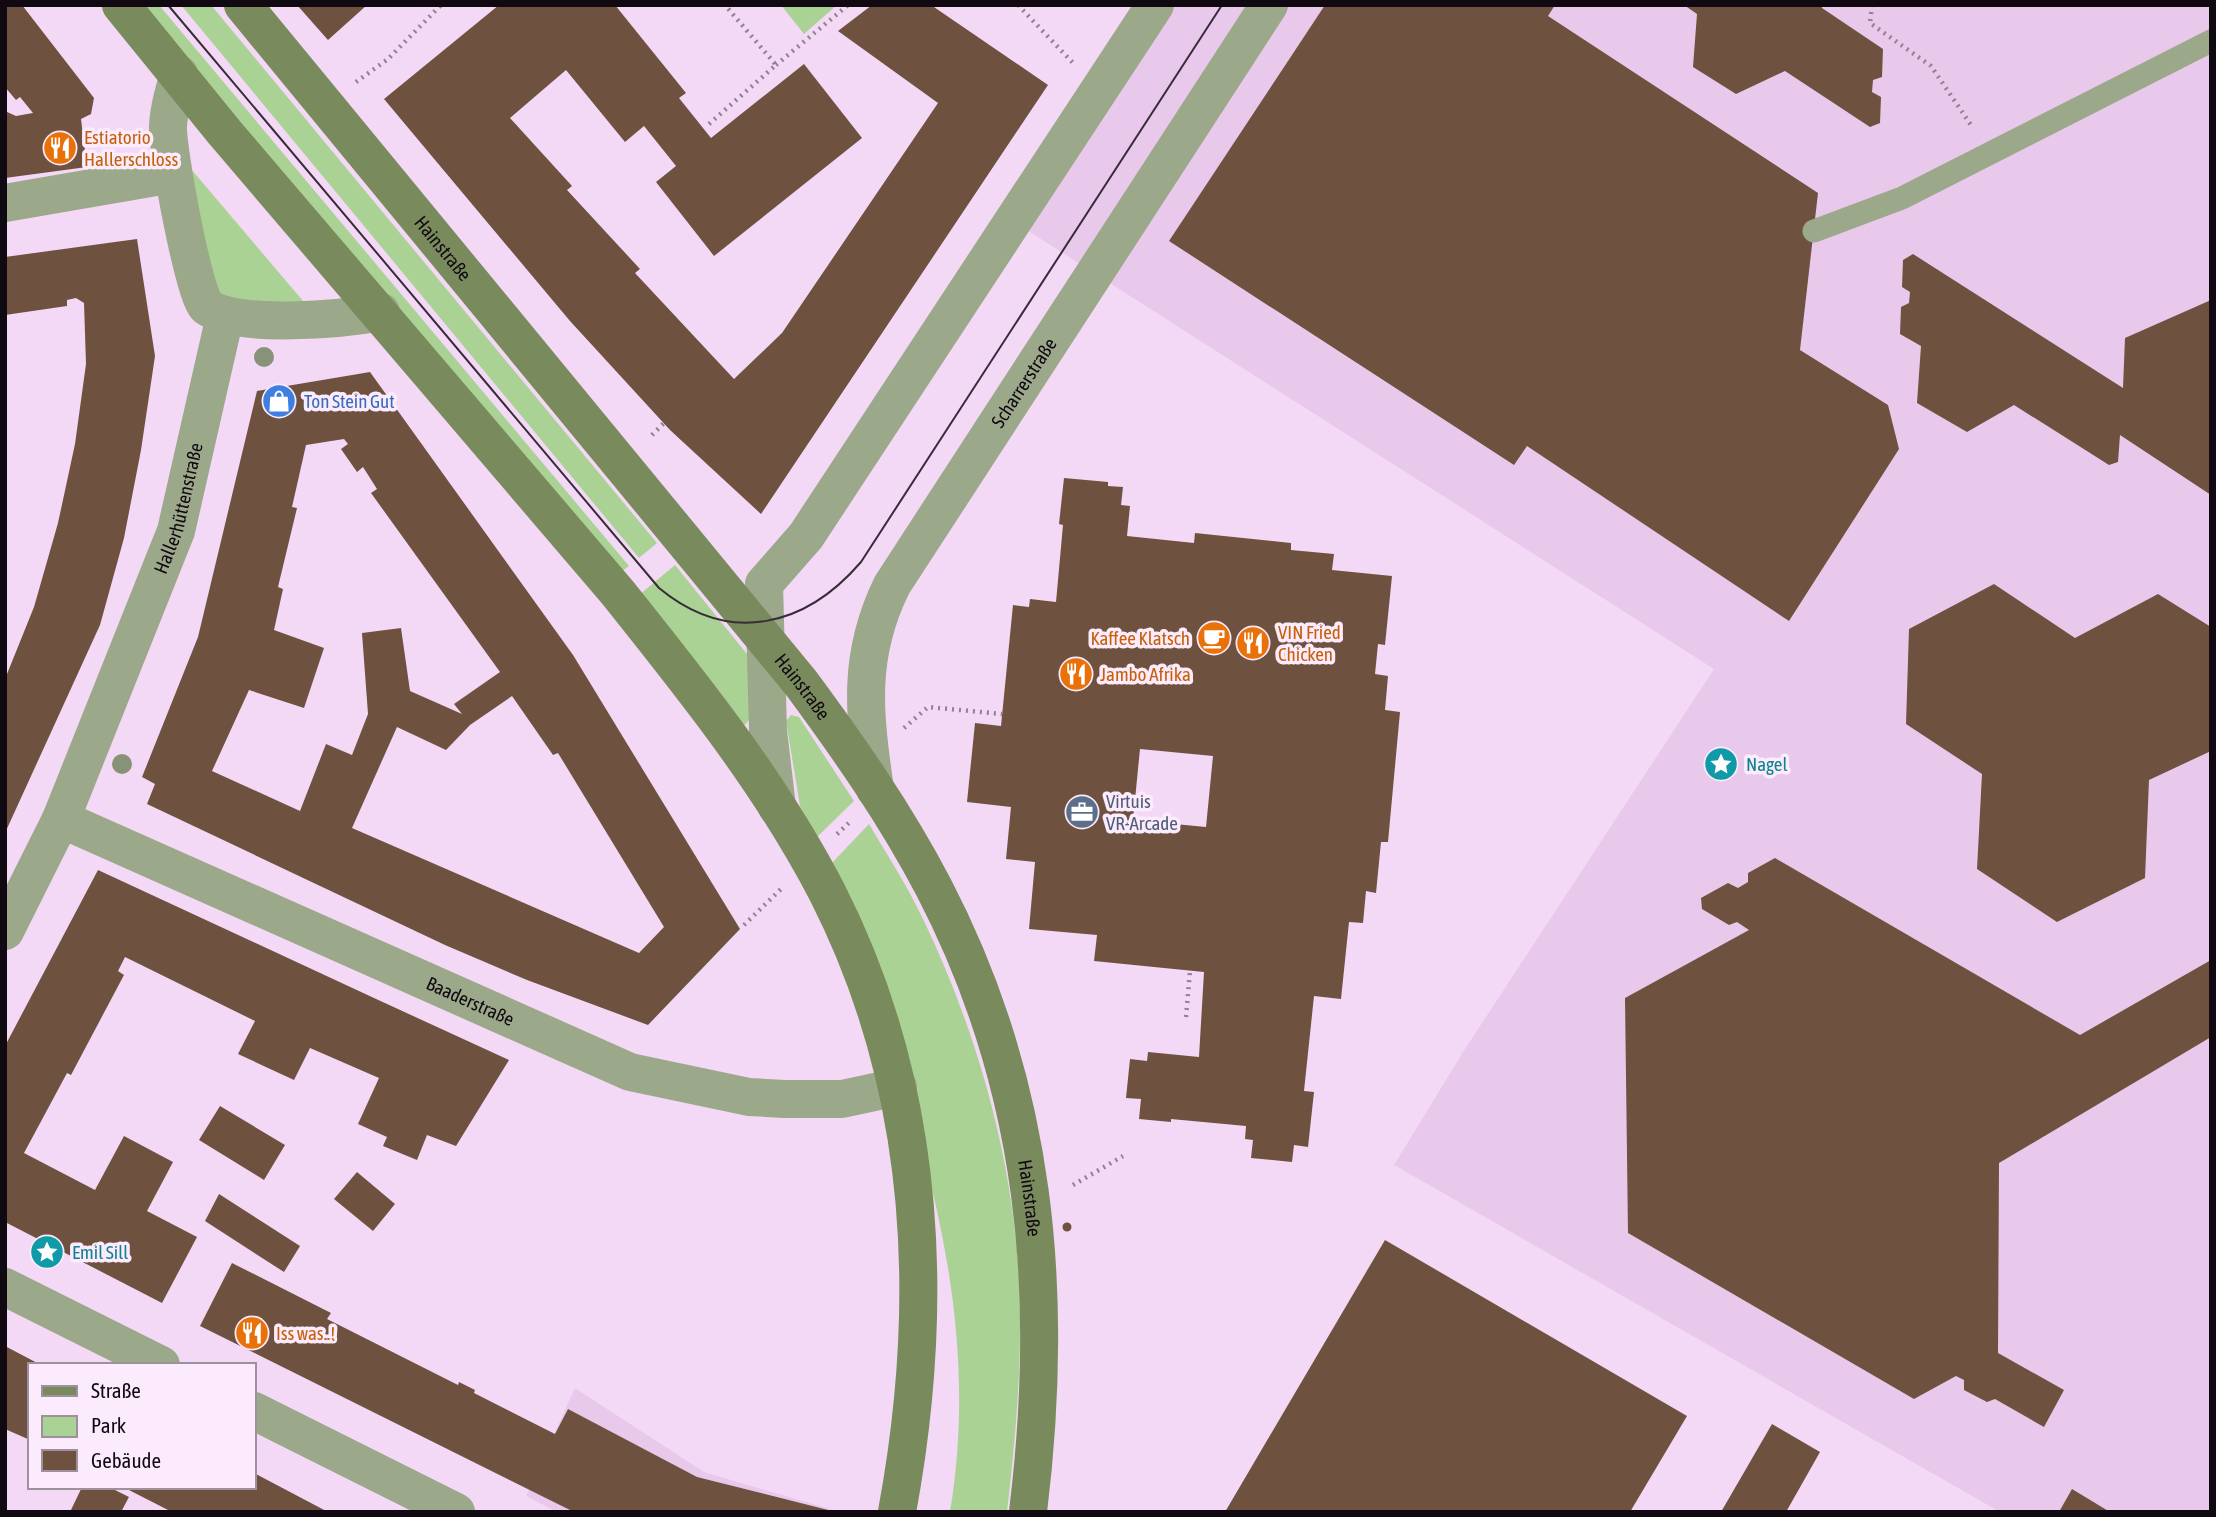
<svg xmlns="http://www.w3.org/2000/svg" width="2216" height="1517" font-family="'Asap Condensed',sans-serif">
	<rect width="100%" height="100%" fill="#f4d9f6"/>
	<path fill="#e9c9eb" d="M1164,5h1047v1507h-211l-606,-347 69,-113 251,-383 -692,-442z
		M575,1388l129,84 136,40h-283l-31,-16z"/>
	<path fill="#abd295" d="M139,5h20l470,561 -9,7z
		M181,5h30l446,538 -18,15z
		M781,5h56l-33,29z
		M191,169l118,139 -97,-10z
		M675,565l76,94 -2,61 -6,7 -105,-131z
		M791,715l8,2 55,84 -38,37 -16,-32 -14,-85z
		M869,824c19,32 39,63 55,97 53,111 88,234 95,357 4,78 -3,156 -12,234h-57c38,-228 -50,-435 -120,-647z"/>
	<path fill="#6f5140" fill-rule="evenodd" d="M5,5h17l72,93 -3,16 -10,5 6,48 -82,11v-67l11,5 17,-3 -13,-16 -4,3 -11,-13z
		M297,5h70l-39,35z
		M499,5h116l71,88 -7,5 32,40 93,-74 58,74 -148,118 -58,-74 20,-16 -32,-40 -19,16 -59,-72 -56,48 62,68 -5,4 73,79 -5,4 99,106 48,-46 156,-230 -100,-72 34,-26h59l117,80 -287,429 -91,-84 -100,-109 -186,-222z
		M1325,5h230l-7,11 270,177 -18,157 88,55 11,44 -110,172 -262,-175 -13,19 -345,-224z
		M1684,5h138v3l61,41 -1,28 -9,3 -1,12 9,5 -1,26 -10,4 -85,-56 -49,23 -43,-27 4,-53z
		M137,239l18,117 -14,94 -17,88 -24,87 -95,208v-154l29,-72 24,-84 17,-79 11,-80 -2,-61 -8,-5 -9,2v6l-62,9v-58z
		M1913,254l210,134 2,-50 86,-38v195l-91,-60 -2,27 -9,3 -95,-60 -47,27 -50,-29 4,-57 -21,-12 1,-27 8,-4 1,-11 -8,-5 1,-27z
		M370,372l203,283 167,274 -92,96 -121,-45 -82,-35 -298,-141 8,-20 -13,-7 56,-140 59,-246zM344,439l4,5 -7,5 16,23 6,-5 14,22 -6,4 129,179 -46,32 8,10 -52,-23 -9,-63 -39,5 6,81 -16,41 -26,-11 -26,67 -88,-40 37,-81 55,18 20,-60 -50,-18 9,-41 -5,-2 19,-79 -5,-1 14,-62zM512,696l41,59 5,-2 106,174 -25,26 -287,-125 45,-101 49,23 24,-25z
		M1064,478l44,4v4l15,1 -2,18 9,1 -3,30 67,7 1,-10 96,10v7l43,4 -2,16 60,6 -7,69 -7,-1 -3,30 13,2 -3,34 15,2 -12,130h-7l-5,51 -10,-2 -3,32 -14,-1 -8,77 -27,-3 -10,95 10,1 -6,55 -14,-2 -2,17 -41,-4 2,-18 -8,-1 1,-13 -75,-7v3l-32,-3 2,-20 -15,-1 4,-39 17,2 1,-9 51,5 5,-85 -110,-11 3,-26 -68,-6 6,-67 -29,-3 5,-52 -44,-5 8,-79 26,3 12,-121 16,2 1,-8 26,3 7,-77 -4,-1zM1140,749l73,7 -7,71 -73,-7z
		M1994,584l81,54 83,-44 53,33v124l-62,29 -4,98 -88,44 -80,-53 5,-95 -76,-50 3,-95z
		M1775,858l305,177 131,-75v77l-212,126 -1,190 66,37 -20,37 -49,-28 -8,3 -23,-12v-10l-8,-4 -42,23 -286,-166 -3,-235 124,-68 -12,-8 -8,3 -27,-16 -1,-11 27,-15 10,5 10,-6v-9z
		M98,870l276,128 135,62 -53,86 -29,-11 -10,25 -34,-14 4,-9 -29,-13 21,-46 -69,-30 -16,32 -56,-26 17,-33 -130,-64 -7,14 6,4 -53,100 -4,-2 -43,80 71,37 29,-54 49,26 -26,49 50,26 -35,66 -157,-81v-176z
		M220,1106l65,39 -21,35 -65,-40z
		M357,1172l38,32 -22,27 -39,-32z
		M219,1194l81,52 -16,26 -79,-51z
		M1062.5 1227a4.5 4.5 0 1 1 9 0a4.5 4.5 0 1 1-9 0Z
		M1385,1240l302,176 -57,96h-405z
		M232,1263l99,50 -4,6 131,66 1,-3 16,8 -1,3 81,41 13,-25 129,68 139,35h-262l-374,-186z
		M5,1346l36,19h-11v75l-25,-11z
		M1772,1424l48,28 -34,60h-65z
		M254,1473l74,39h-156l-49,-25h131z
		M82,1487h27l20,10 -8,15h-51z
		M2072,1489l38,23h-51z"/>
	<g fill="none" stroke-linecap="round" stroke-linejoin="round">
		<path stroke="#928094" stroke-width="4.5" stroke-dasharray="2 5" stroke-linecap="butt" d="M1018,5l55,58
			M1872,5l-2,18 61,43 42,62
			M776,65l72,-60
			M356,82l32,-23 53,-54
			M709,124l67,-59 -51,-60
			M652,435l12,-12
			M904,728l24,-21 74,7
			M837,834l14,-13
			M744,925l37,-36
			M1186,1017l4,-46
			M1073,1185l50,-29"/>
		<path stroke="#9ba889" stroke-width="23" d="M1814,231l88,-33 309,-157"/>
		<g stroke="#9ba889" stroke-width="38">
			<path d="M179,74c-5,17 -10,34 -11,52 -1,23 26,171 39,181 30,22 137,12 174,5"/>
			<path d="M5,203l168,-29"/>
			<path id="s1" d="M61,819l569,253 119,25 36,2h57l56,-12"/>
			<path id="s2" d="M5,931l56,-112 115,-288 49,-215"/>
			<path d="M5,1287l156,78"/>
			<path d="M254,1411l202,101"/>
		</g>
		<g stroke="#9ba889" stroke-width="38">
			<path id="s3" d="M875,789c-11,-76 -18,-133 17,-204l377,-580"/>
			<path d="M777,807l-9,-76 -4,-147 42,-48 349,-531"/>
		</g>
		<g stroke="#798b5c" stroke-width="38">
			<path d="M121,5l104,128 393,460c76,95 153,191 209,299 99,194 109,409 70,620"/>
			<path id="s4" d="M243,5l558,678c48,65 95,132 133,205 103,198 121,405 94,624"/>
		</g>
		<path stroke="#372c38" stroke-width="2" d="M168,5l491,583c70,58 146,39 202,-26l361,-557"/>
	</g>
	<g fill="#889278">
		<circle cx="264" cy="357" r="10"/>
		<circle cx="122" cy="764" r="10"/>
	</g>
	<defs>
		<g id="restaurant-disc" transform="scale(1.75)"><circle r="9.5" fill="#e8710a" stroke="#fbebfc"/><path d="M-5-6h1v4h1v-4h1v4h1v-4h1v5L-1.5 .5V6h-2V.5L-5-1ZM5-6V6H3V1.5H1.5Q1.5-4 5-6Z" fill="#fff"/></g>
		<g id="shop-disc" transform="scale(1.75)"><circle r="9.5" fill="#3f7fe0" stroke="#fbebfc"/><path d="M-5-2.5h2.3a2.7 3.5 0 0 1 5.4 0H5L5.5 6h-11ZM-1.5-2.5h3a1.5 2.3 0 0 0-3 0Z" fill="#fff"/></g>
		<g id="cafe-disc" transform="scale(1.75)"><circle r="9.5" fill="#e8710a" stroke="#fbebfc"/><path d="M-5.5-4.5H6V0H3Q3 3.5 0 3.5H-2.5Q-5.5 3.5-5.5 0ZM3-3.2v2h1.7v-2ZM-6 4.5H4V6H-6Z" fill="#fff"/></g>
		<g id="sight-disc" transform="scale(1.75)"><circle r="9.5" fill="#0f9aa8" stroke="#fbebfc"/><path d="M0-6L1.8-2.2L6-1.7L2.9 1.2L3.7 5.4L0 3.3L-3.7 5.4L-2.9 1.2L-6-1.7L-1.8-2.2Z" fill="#fff"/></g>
		<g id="office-disc" transform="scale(1.75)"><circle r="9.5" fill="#5c6f8a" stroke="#fbebfc"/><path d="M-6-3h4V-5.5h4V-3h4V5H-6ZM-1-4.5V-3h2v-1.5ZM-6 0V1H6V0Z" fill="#fff"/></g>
	</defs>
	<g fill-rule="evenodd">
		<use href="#restaurant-disc" x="60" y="148"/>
		<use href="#shop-disc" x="279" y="401"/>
		<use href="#cafe-disc" x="1214" y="638"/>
		<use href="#restaurant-disc" x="1253" y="643"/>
		<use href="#restaurant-disc" x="1076" y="674"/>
		<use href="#sight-disc" x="1721" y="764"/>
		<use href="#office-disc" x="1082" y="812"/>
		<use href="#sight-disc" x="47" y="1252"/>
		<use href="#restaurant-disc" x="252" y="1333"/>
	</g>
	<g text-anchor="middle" stroke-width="7" stroke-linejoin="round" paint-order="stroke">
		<g font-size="19" fill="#c56008" stroke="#fbebfc" text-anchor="start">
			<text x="84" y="144">Estiatorio<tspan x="84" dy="22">Hallerschloss</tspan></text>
			<text x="1278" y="639">VIN Fried<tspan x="1278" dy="22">Chicken</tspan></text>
			<text x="1190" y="645" text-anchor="end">Kaffee Klatsch</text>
			<text x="1100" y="681">Jambo Afrika</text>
			<text x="276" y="1340">Iss was..!</text>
		</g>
		<g font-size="19" fill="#110912" stroke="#fbebfc">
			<text dy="7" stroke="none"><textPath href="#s4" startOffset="315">Hainstraße</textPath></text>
			<text dy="7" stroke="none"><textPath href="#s3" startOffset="450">Scharrerstraße</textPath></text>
			<text dy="7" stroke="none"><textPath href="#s2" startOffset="458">Hallerhüttenstraße</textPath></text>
			<text dy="7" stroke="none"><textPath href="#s4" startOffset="882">Hainstraße</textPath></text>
			<text dy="7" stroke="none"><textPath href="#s1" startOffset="448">Baaderstraße</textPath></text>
			<text dy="7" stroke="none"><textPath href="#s4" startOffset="1449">Hainstraße</textPath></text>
		</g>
		<g font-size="19" fill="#366cbe" stroke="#fbebfc" text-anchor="start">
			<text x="304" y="408">Ton Stein Gut</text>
		</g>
		<g font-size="19" fill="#0d838f" stroke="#fbebfc" text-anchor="start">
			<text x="1746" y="771">Nagel</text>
			<text x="72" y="1259">Emil Sill</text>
		</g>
		<g font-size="19" fill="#4e5e75" stroke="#fbebfc" text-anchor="start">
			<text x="1106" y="808">Virtuis<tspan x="1106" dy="22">VR-Arcade</tspan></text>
		</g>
	</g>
	<rect width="2216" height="1517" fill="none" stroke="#110912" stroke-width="14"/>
	<rect x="28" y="1363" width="228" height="126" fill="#fbebfc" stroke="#9d919e" stroke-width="2"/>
	<rect x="42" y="1386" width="35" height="10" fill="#798b5c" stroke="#9d919e" stroke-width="2"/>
	<text x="91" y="1398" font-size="21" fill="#110912">Straße</text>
	<rect x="42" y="1416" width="35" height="21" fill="#abd295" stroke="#9d919e" stroke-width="2"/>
	<text x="91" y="1433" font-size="21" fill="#110912">Park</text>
	<rect x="42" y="1450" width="35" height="21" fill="#6f5140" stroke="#9d919e" stroke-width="2"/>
	<text x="91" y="1468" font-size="21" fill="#110912">Gebäude</text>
</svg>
